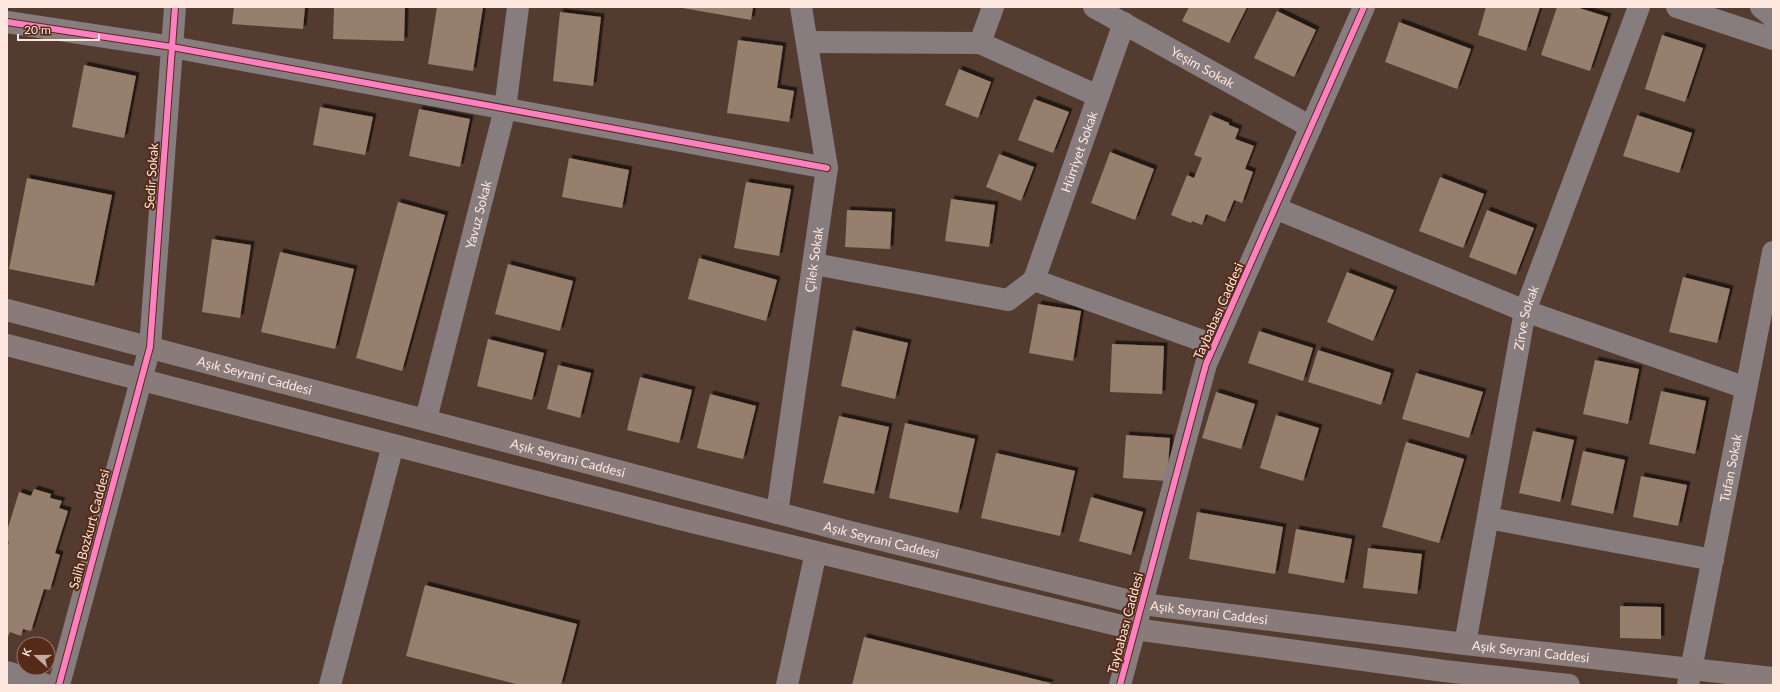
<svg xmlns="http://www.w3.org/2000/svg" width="1780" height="692" font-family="Lato,sans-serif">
	<defs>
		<filter id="shadow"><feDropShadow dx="3.5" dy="-3.5" stdDeviation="0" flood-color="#0009"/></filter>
	</defs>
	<rect width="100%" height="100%" fill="#533b30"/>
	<path fill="#977f6e" filter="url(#shadow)" d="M234,7h71l-2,22 -71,-5z
		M334,7h71l-1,34 -71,-2z
		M437,7h46l-10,64 -45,-7z
		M677,7h76l-2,13z
		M1189,7h58l-18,36 -47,-22z
		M1486,7h54l-14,44 -48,-16z
		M1557,7h19l32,10 -18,54 -49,-16z
		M1277,11l39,19 -22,47 -40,-19z
		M560,12l41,5 -8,69 -40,-5z
		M1399,22l72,27 -14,40 -72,-27z
		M1662,35l41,13 -18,54 -40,-13z
		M738,40l45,6 -6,42 17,3 -5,31 -62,-9z
		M84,65l52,11 -12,62 -52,-11z
		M959,69l32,13 -13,36 -33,-13z
		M1034,99l35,13 -16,41 -35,-13z
		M320,107l53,10 -8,38 -52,-10z
		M419,109l51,10 -10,48 -51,-11z
		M1210,115l19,8v2l10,4 -4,10 19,7 -9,23 8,3 -11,31 -8,-3 -9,22 -19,-8 -4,11 -10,-4 -1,2 -20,-8 16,-40 7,3 8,-20 -8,-3z
		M1637,115l55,18 -13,40 -56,-17z
		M1110,152l44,17 -19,51 -44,-17z
		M999,154l35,13 -13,34 -35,-14z
		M569,158l60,12 -7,38 -60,-11z
		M1440,177l44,17 -21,54 -44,-17z
		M27,178l85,17 -18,91 -85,-17z
		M746,182l45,7 -12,67 -45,-8z
		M951,199l44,6 -6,42 -44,-6z
		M398,202l47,13 -43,156 -46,-13z
		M847,210l45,2 -2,37 -45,-2z
		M1487,210l47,18 -18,47 -47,-18z
		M212,239l39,6 -11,73 -38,-6z
		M280,252l74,17 -19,80 -74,-17z
		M699,258l78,22 -11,41 -78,-22z
		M508,264l65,17 -13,50 -65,-17z
		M1347,272l47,18 -21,51 -46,-19z
		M1683,277l47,12 -13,54 -48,-11z
		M1038,304l43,7 -8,50 -44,-8z
		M853,330l55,13 -13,56 -54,-13z
		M1259,331l54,17 -10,33 -55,-18z
		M488,339l56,14 -12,47 -55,-14z
		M1112,344l52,2 -2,48 -52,-2z
		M1318,350l73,23 -10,32 -73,-23z
		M1595,360l44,9 -11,55 -45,-10z
		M558,365l33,8 -11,45 -33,-9z
		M1416,373l67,19 -14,46 -67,-19z
		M640,377l52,13 -13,53 -52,-13z
		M1661,391l45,10 -11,53 -46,-10z
		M1216,392l39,12 -14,45 -39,-11z
		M710,394l46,12 -13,53 -46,-11z
		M1276,415l43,13 -16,53 -43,-13z
		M839,416l50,11 -15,67 -51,-11z
		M905,423l70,16 -17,74 -69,-15z
		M1533,431l41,9 -14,62 -41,-9z
		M1126,435l44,3 -3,43 -44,-3z
		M1406,442l58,17 -25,84 -57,-16z
		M1583,451l42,9 -12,54 -42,-9z
		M996,453l79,18 -15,65 -79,-18z
		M1641,476l46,9 -9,41 -45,-9z
		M34,489l17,5 -1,4 12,3 -3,7 9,3 -13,42 5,2 -10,35 -6,-1 -13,42 -8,-2 -2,7 -11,-4 -2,4h-1v-89l2,-5 -2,-1v-10l12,-39 12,4z
		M1091,497l52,15 -12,43 -52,-14z
		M1197,512l86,15 -8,47 -86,-15z
		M1296,529l56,10 -8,44 -56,-10z
		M1368,548l54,6 -5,40 -54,-6z
		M425,585l152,39 -16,61h-41l-114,-29z
		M1620,606l41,1v32l-41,-1z
		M864,637l186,46v2h-198z"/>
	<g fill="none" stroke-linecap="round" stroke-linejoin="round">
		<g stroke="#877c7e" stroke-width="22">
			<path id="s1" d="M1094,7l217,120"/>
			<path d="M1677,7l96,32"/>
			<path d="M1761,7l12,10"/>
			<path d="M7,22l165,25 655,121"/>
			<path d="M807,42l173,1 118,53"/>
			<path d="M980,43l13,-36"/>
			<path d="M1275,208l250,103 221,77"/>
			<path d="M814,264l194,36 26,-20 180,65"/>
			<path id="s2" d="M1034,280l90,-257"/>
			<path id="s3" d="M426,419l79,-310 13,-102"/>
			<path id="s4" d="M777,513l50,-345 -26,-161"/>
			<path d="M1488,518l225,42"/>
			<path id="s5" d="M1465,644l60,-333 114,-304"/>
			<path d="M7,672l39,13"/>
			<path d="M59,685l91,-338 25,-340"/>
			<path d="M330,685l63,-240"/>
			<path d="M787,685l29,-133"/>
			<path d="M1120,685l86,-321 158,-357"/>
			<path id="s6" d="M1688,685l85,-433"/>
		</g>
		<g stroke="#8a7b7b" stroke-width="22">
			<path id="s7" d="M7,310l843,222 292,72 323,40 308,34"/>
			<path d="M7,345l669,173 458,111 310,42 125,14"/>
		</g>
		<g stroke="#562a18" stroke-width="8">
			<path id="cycleway" d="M7,22l165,25 655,121
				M59,685l91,-338 25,-340
				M1120,685l86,-321 158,-357"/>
		</g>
		<use href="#cycleway" stroke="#ff80c0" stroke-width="6"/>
	</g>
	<g text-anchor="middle" stroke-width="4" stroke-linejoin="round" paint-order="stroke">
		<g font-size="13" fill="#fee7de" stroke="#562a18">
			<text dy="5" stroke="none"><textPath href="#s1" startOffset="124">Yeşim Sokak</textPath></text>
			<text dy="5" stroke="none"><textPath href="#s2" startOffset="136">Hürriyet Sokak</textPath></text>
			<text transform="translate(151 176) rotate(-86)" y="5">Sedir Sokak</text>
			<text dy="5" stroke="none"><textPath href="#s3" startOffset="211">Yavuz Sokak</textPath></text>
			<text dy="5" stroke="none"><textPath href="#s4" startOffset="256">Çilek Sokak</textPath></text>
			<text transform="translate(1218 311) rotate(-66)" y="5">Taybabası Caddesi</text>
			<text dy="5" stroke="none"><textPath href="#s5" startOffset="332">Zirve Sokak</textPath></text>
			<text dy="5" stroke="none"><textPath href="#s7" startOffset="256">Aşık Seyrani Caddesi</textPath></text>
			<text dy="5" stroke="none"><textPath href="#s7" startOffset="580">Aşık Seyrani Caddesi</textPath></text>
			<text dy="5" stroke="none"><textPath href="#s6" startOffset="221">Tufan Sokak</textPath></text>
			<text transform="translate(89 529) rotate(-75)" y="5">Salih Bozkurt Caddesi</text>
			<text dy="5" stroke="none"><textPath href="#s7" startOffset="904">Aşık Seyrani Caddesi</textPath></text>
			<text dy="5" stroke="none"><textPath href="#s7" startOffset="1240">Aşık Seyrani Caddesi</textPath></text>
			<text transform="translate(1125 623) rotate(-75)" y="5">Taybabası Caddesi</text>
			<text dy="5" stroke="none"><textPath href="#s7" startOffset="1564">Aşık Seyrani Caddesi</textPath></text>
		</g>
	</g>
	<rect width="1780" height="692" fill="none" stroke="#fee7de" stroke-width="16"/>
	<g transform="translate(36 656) rotate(291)"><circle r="19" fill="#562a18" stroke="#997667"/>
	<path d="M0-3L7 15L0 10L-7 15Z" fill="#c2aba1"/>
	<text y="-6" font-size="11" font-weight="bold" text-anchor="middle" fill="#fee7de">K</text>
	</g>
	<path d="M18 34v6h81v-6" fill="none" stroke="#fee7de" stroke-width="2"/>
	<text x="24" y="34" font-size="12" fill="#fee7de" stroke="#562a18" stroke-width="3" paint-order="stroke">20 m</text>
</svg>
